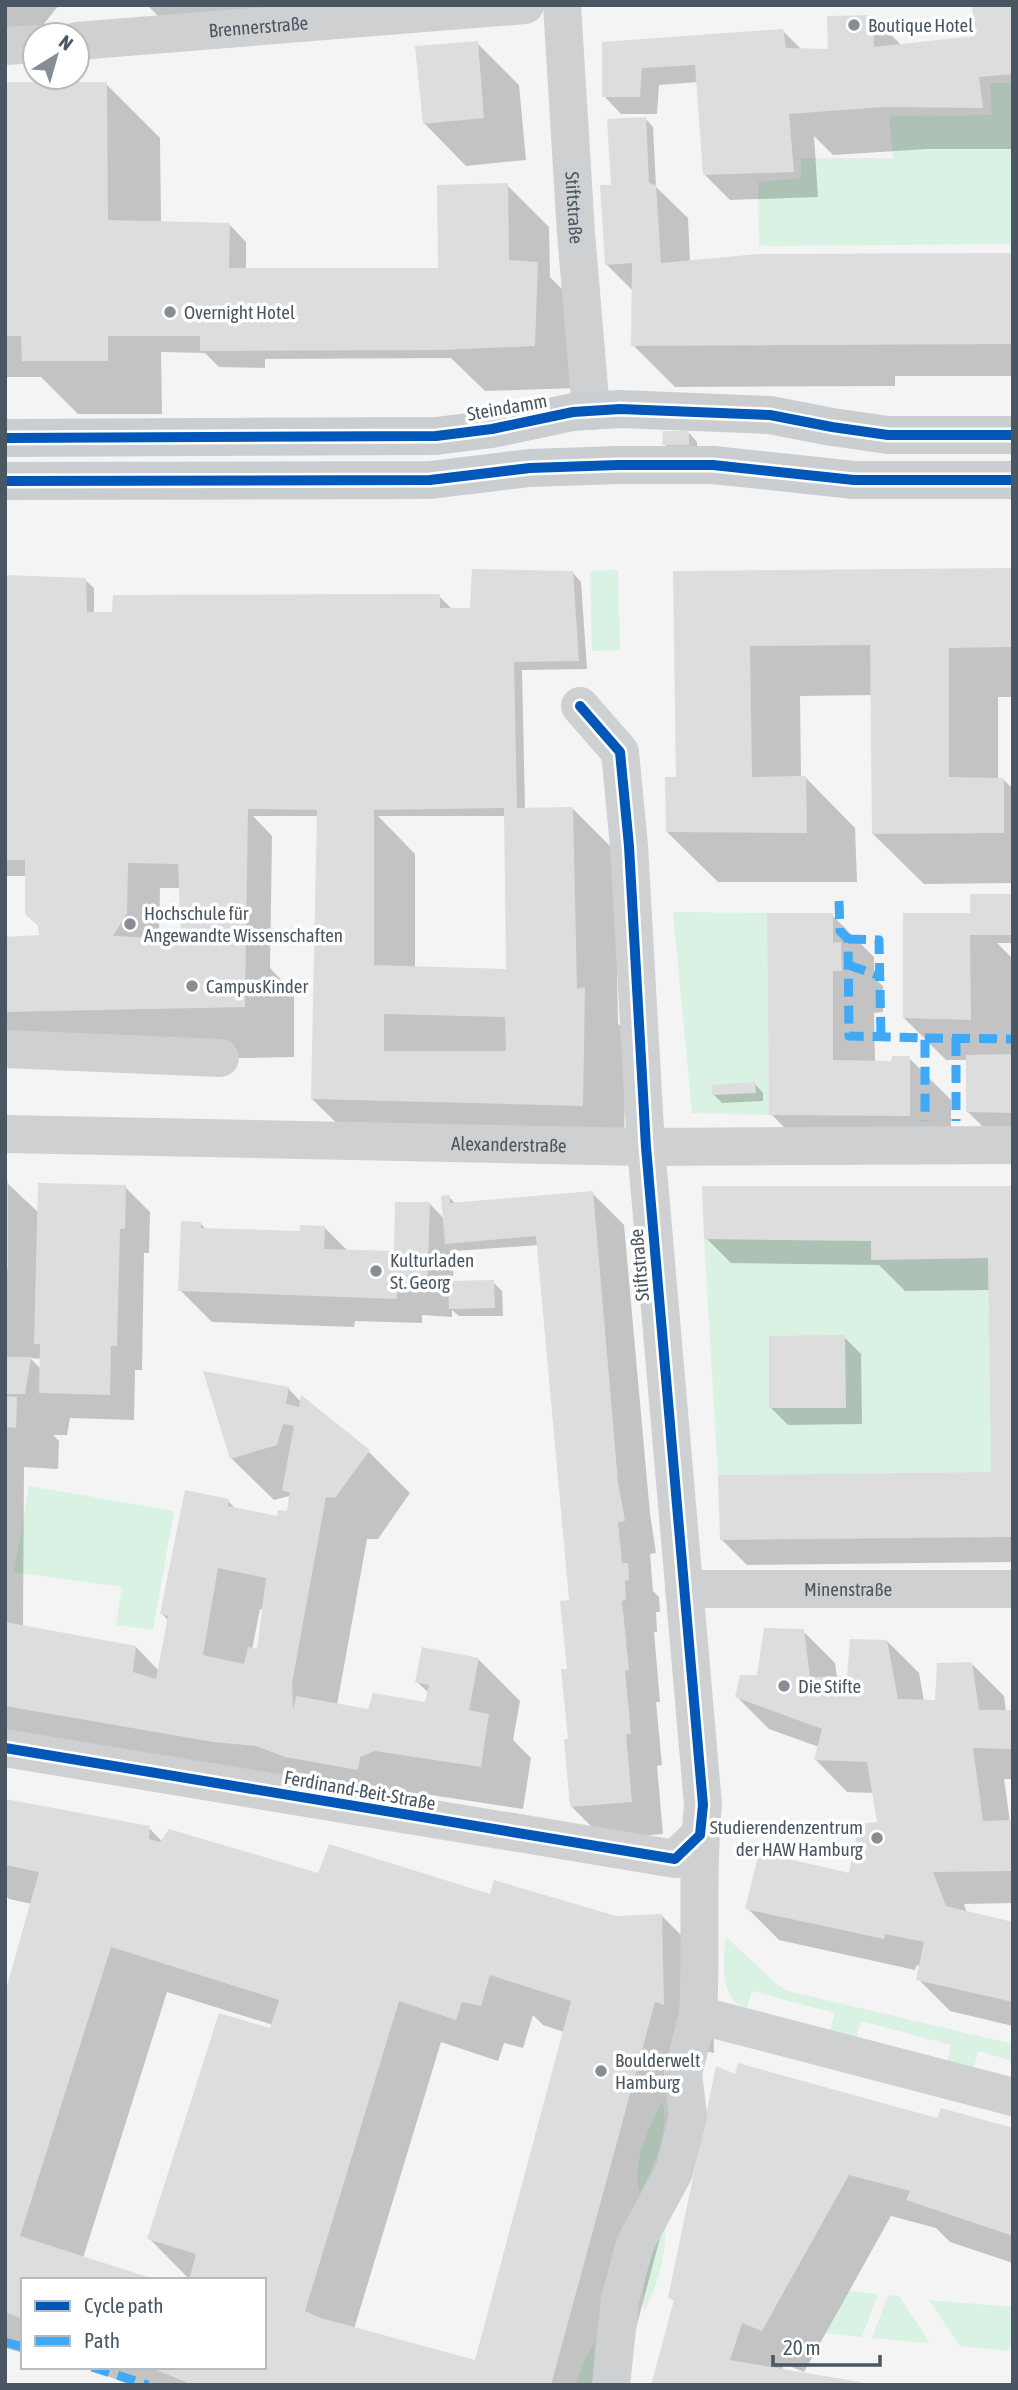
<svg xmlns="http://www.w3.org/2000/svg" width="1018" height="2390" font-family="'Asap Condensed',sans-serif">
	<rect width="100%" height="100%" fill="#f4f4f4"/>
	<path fill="#d9f2e3" d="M990,83h23v161l-254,2 -1,-64 43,-4v-20h92l-4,-42 103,-1z
		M618,570l2,80 -28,1 -2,-80z
		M673,912l94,1 2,202 -77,-2z
		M704,1239l167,2v19l117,-2 3,214 -273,3z
		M29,1486l145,25 -21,119 -37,-5 6,-38 -108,-15z
		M726,1937l53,49 9,5 225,53v17l-35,-10 -6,24 -26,-7 5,-23 -90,-24 -6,21 -26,-7 6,-22 -83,-22 -5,17c-28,-7 -24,-48 -21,-71z
		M662,2102c9,27 -8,66 -22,90 -10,-24 10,-69 22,-90z
		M665,2220c2,32 -6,61 -20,90h-2l1,-35z
		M848,2291l30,3 -16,43 -36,-4z
		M888,2295l11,1 31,47 -58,-5z
		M929,2300l84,7v21l-4,23 -49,-5z
		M595,2341l-3,44h-16l8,-24z"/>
	<path fill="#0003" fill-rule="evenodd" d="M5,5h54l-24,30 -30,11z
		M147,5h226l-197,29z
		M1013,5v144h-86l-94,6 -19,-19 4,61 -88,3 -25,-25 -6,-93 -40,3 -2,29h-36l-17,-18v-53l179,-12 19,19 28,1 43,-35 29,30 75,-8z
		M477,43l42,42 7,75 -60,6 -42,-43z
		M5,84h101l54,54 1,85 68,1 17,18v28h191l70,-85 42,42 1,50 29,29 -2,82 -92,3 -34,-33 -186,1v9l-46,-1 -14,-14 -44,-1 1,62h-84l-37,-37h-36z
		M645,118l8,9 3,60 32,31 2,43 323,-7v122h-118v10l-220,1 -42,-42 1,-53 -27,-27 6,-78z
		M689,433l8,9v11l-24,-1 -9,-8z
		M1013,571v126h-15v82h5l10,10v94l-89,1 -51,-50 -1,-139 -72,1 1,82 4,-1 50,51 2,54h-139l-51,-50 11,-53 -3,-206z
		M573,573l8,9 6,87 -65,1 3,139 47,-1 43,43 3,173 8,7 -2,117 -269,-7 -43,-42 7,-283h-66l19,20 -2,132 24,25v64l-289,6v-124l36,-2 -14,-61h-22v-299l80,3 9,8v26l345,-18 14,14h19zM378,816h128l2,154 -93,-2v-114zM160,888h21l4,53 -26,-1z
		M1013,896v47h-16l14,14 2,197h-3l-42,-42 -1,-52h-21l-42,-42 67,-104z
		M832,915l42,42v21l9,8v26l-9,1 1,49 18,1 16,-5 42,42v58l-138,-2 -42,-42z
		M755,1084l8,9v8l-41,2 -8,-8z
		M5,1181l34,32 86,-26 25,25 -1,41h-5l-2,117h-7l-1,50 -64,-2 -3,17h-14l6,6 -1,28 -34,-2 -1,160 113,20 23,24 10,-50 -7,-7 66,-113 9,9 41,8 10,-5 1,-17 -15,4 -43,-42 57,-70 13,14 67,49 42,42 -32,46h-11l-30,166 32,6 58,-7 2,-11 -12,-11 61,-23 42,42 -7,39 18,18 -8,51 -105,-16 -15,5 -11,-11 -3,14 -384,-61zM30,1358l11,1v10zM260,1609l4,1 -6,41 -6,-1z
		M1013,1188v374l-266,3 -25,-25 271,-67 -3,-183 -85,1 -26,-26 -148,-2 -25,-25z
		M592,1193l32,32 26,289 6,39 -6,1 3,37 6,6 1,15h-4l1,20h-3l6,70h-4l6,63 -5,1 6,68 -59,5 -32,-32 -3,-137 2,-68 -32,-357 -85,6 -1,32 40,-1 9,9 1,25h-44l-7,-6v7l-30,-2v8l-67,-2 -1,6 -142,-5 -32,-32 21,-66 6,6 95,3 22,-6 24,24 48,2 34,-49 15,16 4,-23 7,7z
		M844,1337l17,17 1,70 -74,1 -17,-17z
		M803,1631l32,32 2,15 12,-1 38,-36 32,32 5,28 12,1 36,-38 32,32 2,15h7v68h-9l6,43h3v81l-49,1 3,9 46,10v103l-63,-15 -32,-32 3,-13 -4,-1 -2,5 -136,-30 -32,-32 104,-33 28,-51 -5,-31 -27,-1 -31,-32 3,-13 -50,-18 -32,-32z
		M5,1801l144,27 14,14 156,33 172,21 124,21 47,-1 50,50 2,87 -9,-2 -40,168 -44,166h-491l-45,-18h179v-87h-74l-41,-42 124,-213 -106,-33 -84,266 -60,22v73l-18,-5v-349l27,-95 -23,-5 -4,-4zM533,2015l10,10 21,7 -88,330 -122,-33 87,-287 57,19 6,-18 19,5z
		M736,2077l202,43 75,10v133l-63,-21 -14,-14 -45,-12 -87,156 -20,-8 -2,6 -129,15 22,-83 -5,-5z"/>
	<path fill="#ddddde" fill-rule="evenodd" d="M1013,5v69l-34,3 4,31 -100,-1 -94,7 5,58 -91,3 -8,-110 -53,3 -2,29h-38v-55l181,-13 3,19 42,1 -1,-33 46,-1 1,32 101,-11 -3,-30z
		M478,41l6,77 -61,6 -8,-78z
		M5,82h102l1,138 122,3 -1,45h209l-1,-83 71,-2 1,77 29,2 -3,84 -94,4 -241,1v-15h-92v25h-86l-1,-25h-16z
		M646,117l3,66 7,2 5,78 98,-9 254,-1v91l-382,2 1,-83 -27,2 -5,-80h11l-4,-66z
		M663,431h26v14h-27z
		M1013,568v79l-64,1v129l55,1v55l-132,1 -2,-189 -120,1 2,131 54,-1 1,57 -141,-1 -1,-55h11l-3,-206z
		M472,569l101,2 6,90 -65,1 3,146 56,-1 4,182 8,-2 -2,119 -272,-7 6,-289 -69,-1 -3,198 -240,5v-75l34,-2 -1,-9 -13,-12v-54h-20v-285l81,3 1,34h25l1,-17 327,-1v14h30zM504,808l2,161 -132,-4v-155zM128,863l50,1 3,75 -68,-3 14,-23zM384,1014l121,3 1,34h-122z
		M970,894h43v41h-43l1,85 -68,-2v-105h67z
		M767,913h66v30l8,-1 1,29h-9v89l58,1 1,-5h18v60l-141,-1z
		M1013,1054v59l-47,-1v-57z
		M755,1082l1,11 -44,2v-10z
		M5,1180h3v89h-3z
		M38,1183l88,2 -1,44h-5l-3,117h-6l-1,49 -71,-2 1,-49h-6z
		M702,1186h311v351l-293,3 -2,-65 273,-3 -3,-214 -117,2v-19l-167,-2z
		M593,1191l25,291 7,39 -7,1 4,41h6l1,17 -4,1 1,19 -4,1 7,69 -4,1 6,63h-5l6,68 -62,5 -6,-68h4l-7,-70h6l-7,-68 9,-1 -33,-364 -91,8 -4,-48 9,-1v8z
		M395,1202h35l-3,90 -30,-1v8l-219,-8 3,-70 20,1v6l99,3v-6l25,1 -1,23 70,2z
		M494,1280l1,28 -46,1 -1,-28z
		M845,1335l1,73h-77v-72z
		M5,1357h26l-6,37h-20z
		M203,1371l86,16 -3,17 13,3 2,-12 69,55 -35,48 -9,-1 -34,186 1,28 3,-15 72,13 5,-16 52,9 4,-17 -14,-3 7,-35 57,11 -10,52 20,4 -8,53 -106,-16 -15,6 -2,13 -73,-13 -29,-11 -43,-4 -208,-36v-84l131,24 -3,26 23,7 12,-63 -8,-2 25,-124 44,9 -1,7 49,10 1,-6 9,1 3,-18 -8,-3 12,-64 -11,-2 -6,21 -47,14zM218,1568l48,10 -9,71 -9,-2 -4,17 -41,-9z
		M5,1396l12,1 -1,31 -11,-1z
		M764,1628l40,1 6,48 37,-1 3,-37 37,1 11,59 37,1 2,-37 35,-1 7,48h34v39l-40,-1 10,73 30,-1v51l-80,1 13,34 67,16v80l-97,-22 8,-38 -39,-8 -1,5 -139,-30 14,-57 90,21 10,-49 18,-2 -10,-60 -53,-2 8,-31 -87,-32 5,-22h17z
		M5,1799l145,27 -1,13 11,3 9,-13 149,44 11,-29 161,50 4,-14 122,36 46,-2 2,91 -9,-3 -104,383h-358l-44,-18h115v-87h-75l7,-26 -49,-15 72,-226 51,15 9,-28 -168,-53 -91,289 137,44h-134v39l-18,-7v-319l34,-121 -34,-7zM490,1975l81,26 -96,359 -154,-42 -16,-7 94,-310 57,19 6,-18 19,4z
		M738,2063l199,55 4,-10 72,20v108l-107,-36 4,-9 -61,-16 -87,156 -20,-8 -12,37 130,22 6,3h-215l23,-85 -6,-2 48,-232 19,8z"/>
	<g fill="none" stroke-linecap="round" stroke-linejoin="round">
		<g stroke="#ced0d2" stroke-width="38">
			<path id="s1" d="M562,5l14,228 15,178"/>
			<path id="s2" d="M77,41l448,-36"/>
			<path d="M5,46l30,-2"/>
			<path d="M580,706l40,46 9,94 17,301 57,658c-7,70 -1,140 -5,210l315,82"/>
			<path d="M5,1049l215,9"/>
			<path id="s3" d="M5,1134l641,13 367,-2"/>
			<path id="s4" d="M684,1589h329"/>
			<path d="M5,1748l670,111 25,-24"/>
			<path d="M611,2385l9,-85 15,-56 39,-72 14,-56 -5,-43 15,-58"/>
		</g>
		<path stroke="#caced1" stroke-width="38" d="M5,438l431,-2 56,-7 81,-17 47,-3 150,6 62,12 56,8h125
			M5,481l425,-1 100,-12 88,-3h95l141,15h159"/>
		<path stroke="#3fa9f5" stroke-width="9" stroke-dasharray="18 9" stroke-linecap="butt" d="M839,901l1,30 8,8 1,97 76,2v83
			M848,939l31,1 2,97
			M848,965l32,11
			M925,1038l88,1
			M956,1038v83
			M5,2342l18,5
			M92,2367l56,18"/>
		<g stroke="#fff" stroke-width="15">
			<path id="cycleway" d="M5,438l431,-2 56,-7 81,-17 47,-3 150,6 62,12 56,8h125
				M5,481l425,-1 100,-12 88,-3h95l141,15h159
				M5,1748l670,111 25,-24 3,-30 -57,-658 -17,-301 -9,-94 -40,-46"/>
		</g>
		<use href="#cycleway" stroke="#0057b8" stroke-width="10"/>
	</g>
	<g fill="#868d94" stroke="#fff" stroke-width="2.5">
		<circle cx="854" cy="25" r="7"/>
		<circle cx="170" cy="312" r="7"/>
		<circle cx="130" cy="924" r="7"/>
		<circle cx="192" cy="986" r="7"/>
		<circle cx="376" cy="1271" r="7"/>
		<circle cx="784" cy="1686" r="7"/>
		<circle cx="877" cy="1838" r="7"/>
		<circle cx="601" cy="2071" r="7"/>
	</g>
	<g text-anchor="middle" stroke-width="7" stroke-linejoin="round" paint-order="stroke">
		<g font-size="19" fill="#4a5661" stroke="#fff" text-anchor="start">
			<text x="868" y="32">Boutique Hotel</text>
			<text x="184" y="319">Overnight Hotel</text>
			<text x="144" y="920">Hochschule für<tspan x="144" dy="22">Angewandte Wissenschaften</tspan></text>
			<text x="206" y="993">CampusKinder</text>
			<text x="390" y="1267">Kulturladen<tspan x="390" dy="22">St. Georg</tspan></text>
			<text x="798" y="1693">Die Stifte</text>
			<text x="863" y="1834" text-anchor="end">Studierendenzentrum<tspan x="863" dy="22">der HAW Hamburg</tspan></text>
			<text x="615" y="2067">Boulderwelt<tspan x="615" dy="22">Hamburg</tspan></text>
		</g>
		<g font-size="19" fill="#4a5661" stroke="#fff">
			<text dy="7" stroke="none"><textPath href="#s2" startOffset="182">Brennerstraße</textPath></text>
			<text dy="7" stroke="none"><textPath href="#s1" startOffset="203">Stiftstraße</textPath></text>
			<text transform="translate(507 407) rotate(-10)" y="7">Steindamm</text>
			<text dy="7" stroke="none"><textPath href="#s3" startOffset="504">Alexanderstraße</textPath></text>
			<text transform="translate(639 1265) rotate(-95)" y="7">Stiftstraße</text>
			<text dy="7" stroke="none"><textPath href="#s4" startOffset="164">Minenstraße</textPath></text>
			<text transform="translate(360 1790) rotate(10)" y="7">Ferdinand-Beit-Straße</text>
		</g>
	</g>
	<rect width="1018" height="2390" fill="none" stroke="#4a5661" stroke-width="14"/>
	<rect x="21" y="2278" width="245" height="91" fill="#ffffff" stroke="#b7bbc0" stroke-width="2"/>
	<rect x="35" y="2301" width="35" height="10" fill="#0057b8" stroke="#b7bbc0" stroke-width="2"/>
	<text x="84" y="2313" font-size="21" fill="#4a5661">Cycle path</text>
	<rect x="35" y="2336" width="35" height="10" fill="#3fa9f5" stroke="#b7bbc0" stroke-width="2"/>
	<text x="84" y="2348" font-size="21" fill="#4a5661">Path</text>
	<g transform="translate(56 56) rotate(37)"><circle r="33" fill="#ffffff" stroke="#b7bbc0" stroke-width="2"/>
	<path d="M0-5L12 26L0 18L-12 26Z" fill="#868d94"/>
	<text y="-10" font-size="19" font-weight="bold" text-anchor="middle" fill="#4a5661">N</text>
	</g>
	<path d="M773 2355v10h107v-10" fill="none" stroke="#4a5661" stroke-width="3.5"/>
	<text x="783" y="2355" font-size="21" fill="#4a5661" stroke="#ffffff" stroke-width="5" paint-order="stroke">20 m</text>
</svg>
